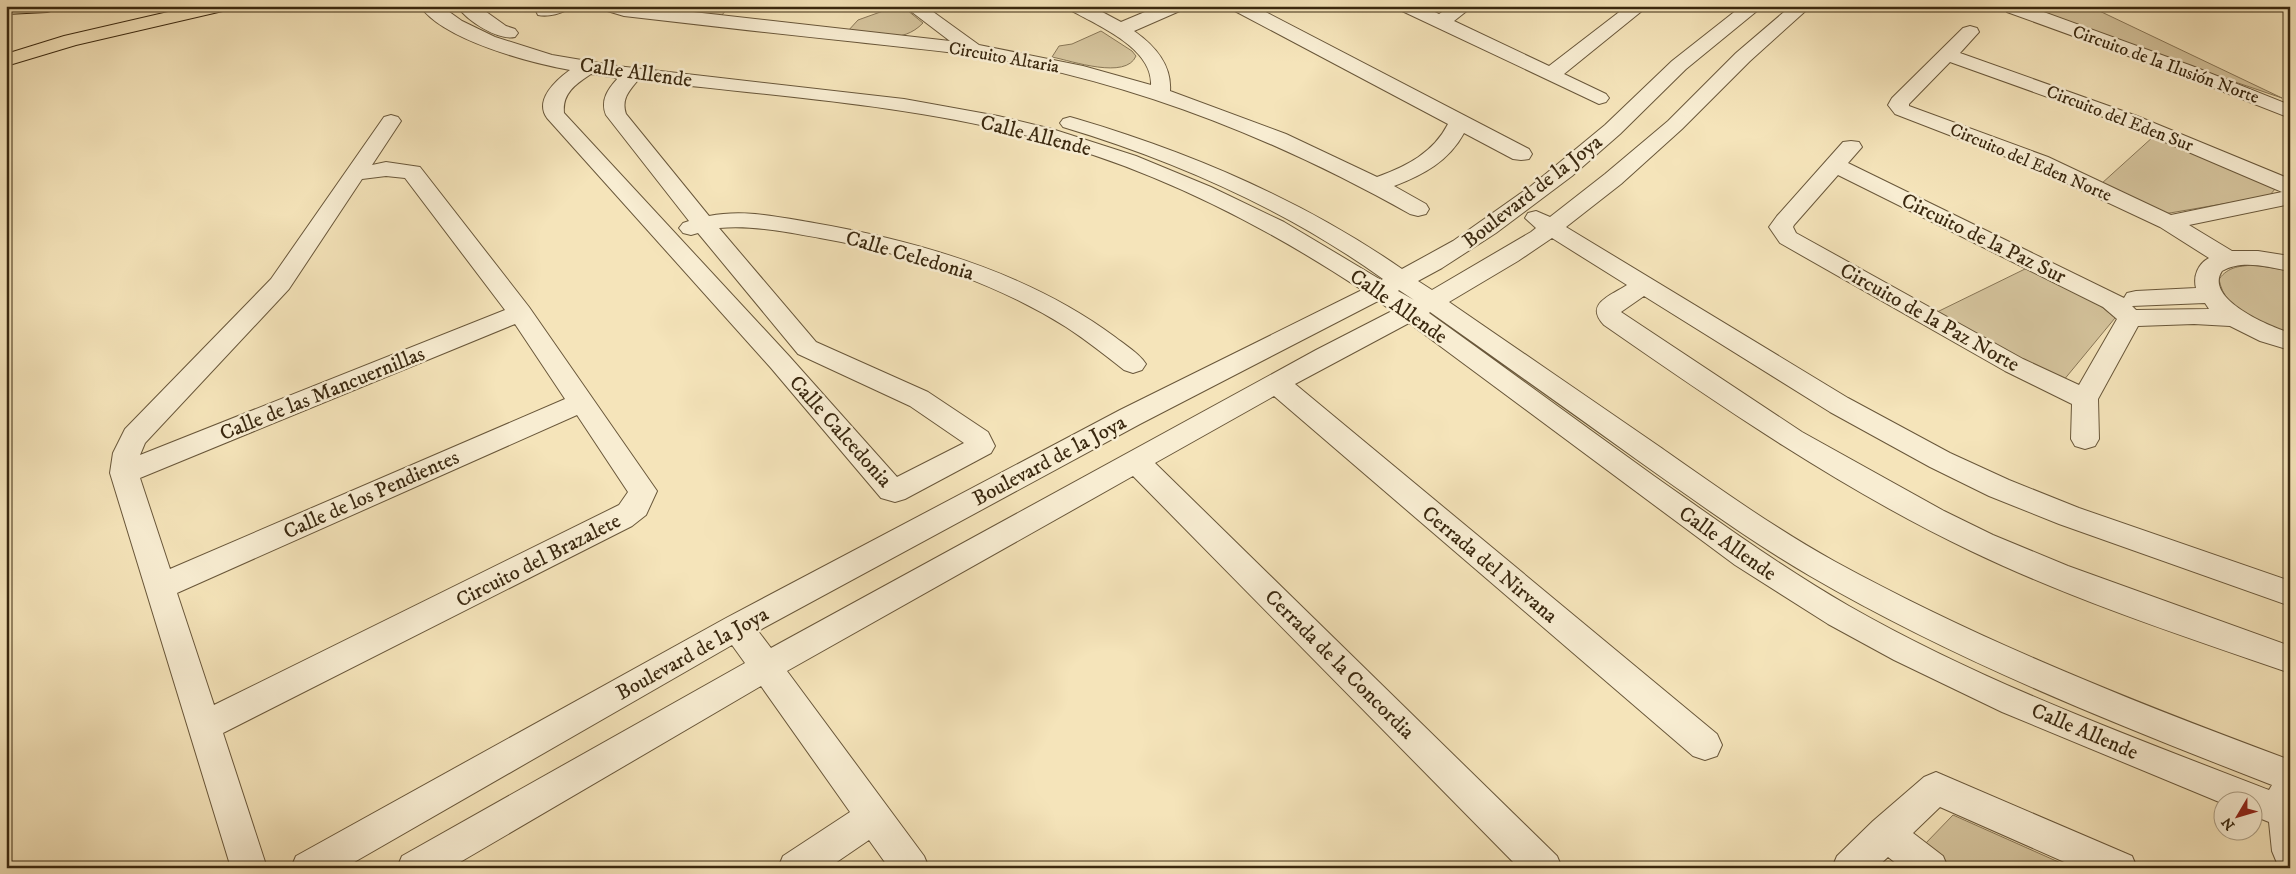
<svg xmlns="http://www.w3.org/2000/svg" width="2296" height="874" font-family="'IM FELL DW Pica',serif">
	<rect width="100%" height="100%" fill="#f5e4ba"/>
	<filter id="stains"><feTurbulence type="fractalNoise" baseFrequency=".004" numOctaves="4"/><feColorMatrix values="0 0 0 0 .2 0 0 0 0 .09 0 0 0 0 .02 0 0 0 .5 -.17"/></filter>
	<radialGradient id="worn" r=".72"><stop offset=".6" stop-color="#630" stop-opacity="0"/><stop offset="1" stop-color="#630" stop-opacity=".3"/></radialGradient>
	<path fill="#d5c49d" stroke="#887656" d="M638,6h92l-10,11z
		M897,6h5l21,17c-21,22 -48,12 -76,9l11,-12z
		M2026,6h63l193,92 -261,-89z
		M1101,31l31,20 4,5c-10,24 -64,5 -84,1l7,-11 13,-2z
		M2154,136l122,52 -7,8 -105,18 -63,-30z
		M2256,265l34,6v65c-27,-10 -66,-25 -71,-57 10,-13 21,-13 37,-14z
		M2027,268l70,35 18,15 -52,63 -128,-68z
		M1953,815l119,53h-120l-28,-23z"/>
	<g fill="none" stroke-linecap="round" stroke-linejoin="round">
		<g stroke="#69573a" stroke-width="2">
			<path id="minor" d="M420,6h21l21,15 33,16 57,18 65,11 287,33 94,17 54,13 84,27 75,31 73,35 97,58 2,-1c-96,-69 -207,-118 -320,-152l-3,-4 3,-4 7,-2 7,2c115,34 227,82 325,150l51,-28 78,-55 74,-61 67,-64 66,-52 4,-3h21l-77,63 -66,65 -48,42 -76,57 -54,35 -24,13 14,9 99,-58 5,-4 -11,-10 3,-5 8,-2 14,6 55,-43 63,-53 68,-68 55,-47h20l-61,55 -68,68 -61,55 -55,43 282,171 102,55 59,27 70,28 211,73v25l-231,-82 -70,-28 -59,-29 -100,-55 -186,-116 -23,16 181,120 142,79 49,24 75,31 222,80v27c-107,-37 -217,-73 -319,-122 -130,-62 -249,-144 -367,-226 -20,-21 6,-29 23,-40l-75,-47 -34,23 -69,41c70,48 141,97 211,145 57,40 113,80 174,114 146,80 300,141 456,199v108l-13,-5 -5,-12 -3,-29 -15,-6v-14h-30v2l-222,-92 -108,-52 -66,-36 -93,-59 -326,-242 -114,61 422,350 5,11 -5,11 -12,4 -12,-4 -419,-360 -119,67 402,393 5,12h-43l-386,-392 -346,195 137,185 5,12h-40l-20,-28 -41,28h-50l5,-12 67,-44 -89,-126 -311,182h-53l5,-12 343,-193 -13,-18 -388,223h-53l5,-12 430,-238 394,-208 242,-120c-100,-66 -210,-122 -326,-152 -129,-34 -265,-42 -398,-58 -9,11 -17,19 -12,34l83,102c35,-7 70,1 105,7 105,18 215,50 301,114 10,8 24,16 31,27l-4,6 -9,3 -9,-3c-19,-15 -38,-30 -58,-43 -73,-46 -161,-74 -246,-89 -34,-6 -67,-13 -101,-10l97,114 112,50 60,40 7,14 -4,7 -86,46 -10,3 -14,-4 -110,-130 -224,-250c-13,-18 9,-38 23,-48 -39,-7 -127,-30 -150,-64zM591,74l27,4c-10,11 -18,22 -12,37l83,106 -6,2 -4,5 4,5 8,2 7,-2 100,121 112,52 54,37 -67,34 -108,-121 -225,-243c-2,-20 12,-29 27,-39zM1399,290l15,10 -16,-9zM1378,301l14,10 -76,39 -545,298 -13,-17 382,-207zM1430,312c69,49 138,98 206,147 58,41 114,82 174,117 146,85 305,148 462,209l-3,5c-142,-55 -287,-108 -420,-184 -68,-39 -131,-85 -195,-130 -75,-54 -150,-109 -225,-163z
				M457,6h21l28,20 9,3 3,4 -3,4c-17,4 -49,-17 -58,-31z
				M541,6h29c-5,8 -23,11 -32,9l-2,-4z
				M602,6h38l310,35 -46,-35h21l54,39 104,21 68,19c2,-37 -54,-60 -81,-75l-2,-4h23l30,16 38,-16h25l-2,4 -48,21c20,14 38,33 36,60l116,43 91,43c30,-11 56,-24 71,-53l-215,-114 -2,-4h23l275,143 3,5 -3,5 -8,1 -8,-1 -49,-26c-15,28 -41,42 -70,53l32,18 3,5 -3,5 -8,2 -8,-2c-119,-67 -244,-119 -378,-148 -57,-13 -116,-17 -175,-24 -78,-8 -155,-17 -233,-26l-20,-6z
				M1398,6h24l17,8 12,-8h22l-19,15 95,45 78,-60h21l-84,68 42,20 3,4 -3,4 -7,2 -199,-94z
				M2006,6h21l165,60 98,39v13l-112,-44 -171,-62 -2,-4z
				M1970,26l7,2 2,4 -19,21 177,63 153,63v25l-101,21 43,26h26l32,5v15c-22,-4 -48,-12 -68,0 -19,28 49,56 68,62v17l-30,-9 -30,-15 -36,-2 -56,2 -40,73 1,40 -4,7 -10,3 -10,-3 -4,-7 1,-35 -67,-33 -225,-128 -11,-16 8,-11 66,-74 8,-1 8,1 3,5 -14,16 276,135 3,-5 9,-2 60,-3c-3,-12 2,-24 13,-30l-49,-31 -128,-60 -137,-53 -7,-9 4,-7 71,-70zM1950,62l173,62 159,68 -111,23 -123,-58 -139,-51v-2zM1838,175l265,132 14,12 -38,66 -56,-26 -227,-126 -3,-6 1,-2zM2205,303l4,6 -73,1 -4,-4z
				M391,115l7,2 3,4 -29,44 14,-3 34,5 109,140 128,184 -11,24 -14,11 -409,207 44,135h-36l-121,-395 3,-20 12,-24 146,-150 113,-162zM386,176l19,2 100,132 -365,145 5,-12 144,-154 73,-110zM515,324l50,75 -395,170 -30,-91zM577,415l51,77 -9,13 -405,200 -37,-112z
				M1936,772l196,84 5,12h-59l-138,-61 -27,26 30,23 5,12h-46l-14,-11 -12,11h-44l5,-12 36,-35 51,-44z"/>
		</g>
		<g stroke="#3a280f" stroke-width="2">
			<path id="major" d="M6,6h50l-2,4 -7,2 -41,2z
				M194,6h35l-2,4 -151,35 -70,21v-12l58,-18z"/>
		</g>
		<use href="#minor" fill="#f8edd2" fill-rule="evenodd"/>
		<use href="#major" fill="#f5e4ba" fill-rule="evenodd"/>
	</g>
	<g text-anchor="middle" stroke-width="5" stroke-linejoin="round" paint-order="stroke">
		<g font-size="18" fill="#3a280f" stroke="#f8edd2">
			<text transform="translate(1004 57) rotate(10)" y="6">Circuito Altaria</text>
			<text transform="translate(2166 64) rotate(20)" y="6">Circuito de la Ilusión Norte</text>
			<text transform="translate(2120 118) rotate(21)" y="6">Circuito del Eden Sur</text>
			<text transform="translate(2031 162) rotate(23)" y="6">Circuito del Eden Norte</text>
		</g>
		<g font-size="21" fill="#3a280f" stroke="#f8edd2">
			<text transform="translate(636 72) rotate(8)" y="7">Calle Allende</text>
			<text transform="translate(1036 135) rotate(14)" y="7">Calle Allende</text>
			<text transform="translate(1532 191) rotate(-38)" y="7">Boulevard de la Joya</text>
			<text transform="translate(1984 238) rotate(26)" y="7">Circuito de la Paz Sur</text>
			<text transform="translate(910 255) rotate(16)" y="7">Calle Celedonia</text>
			<text transform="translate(1399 306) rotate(35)" y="7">Calle Allende</text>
			<text transform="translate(1930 317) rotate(29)" y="7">Circuito de la Paz Norte</text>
			<text transform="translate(322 393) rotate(-22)" y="7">Calle de las Mancuernillas</text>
			<text transform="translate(841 431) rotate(48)" y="7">Calle Calcedonia</text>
			<text transform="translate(1049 460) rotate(-28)" y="7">Boulevard de la Joya</text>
			<text transform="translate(371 494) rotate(-24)" y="7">Calle de los Pendientes</text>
			<text transform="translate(1728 543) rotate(35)" y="7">Calle Allende</text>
			<text transform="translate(538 560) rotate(-27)" y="7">Circuito del Brazalete</text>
			<text transform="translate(1490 564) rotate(40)" y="7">Cerrada del Nirvana</text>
			<text transform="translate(692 653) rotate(-29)" y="7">Boulevard de la Joya</text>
			<text transform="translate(1340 664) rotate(45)" y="7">Cerrada de la Concordia</text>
			<text transform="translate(2085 731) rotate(23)" y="7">Calle Allende</text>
		</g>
	</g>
	<rect width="2296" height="874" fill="none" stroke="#f5e4ba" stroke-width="25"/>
	<rect x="8" y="8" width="2281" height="859" fill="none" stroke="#3a280f" stroke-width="2.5"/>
	<rect x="12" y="12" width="2271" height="849" fill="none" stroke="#3a280f"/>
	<g transform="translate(2238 816) rotate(232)"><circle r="24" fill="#f8edd2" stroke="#ac9e84"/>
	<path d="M0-4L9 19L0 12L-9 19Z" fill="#8f2418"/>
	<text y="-8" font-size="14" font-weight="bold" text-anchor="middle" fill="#3a280f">N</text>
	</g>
	<rect width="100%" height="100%" filter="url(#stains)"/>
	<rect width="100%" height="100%" fill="url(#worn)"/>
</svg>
